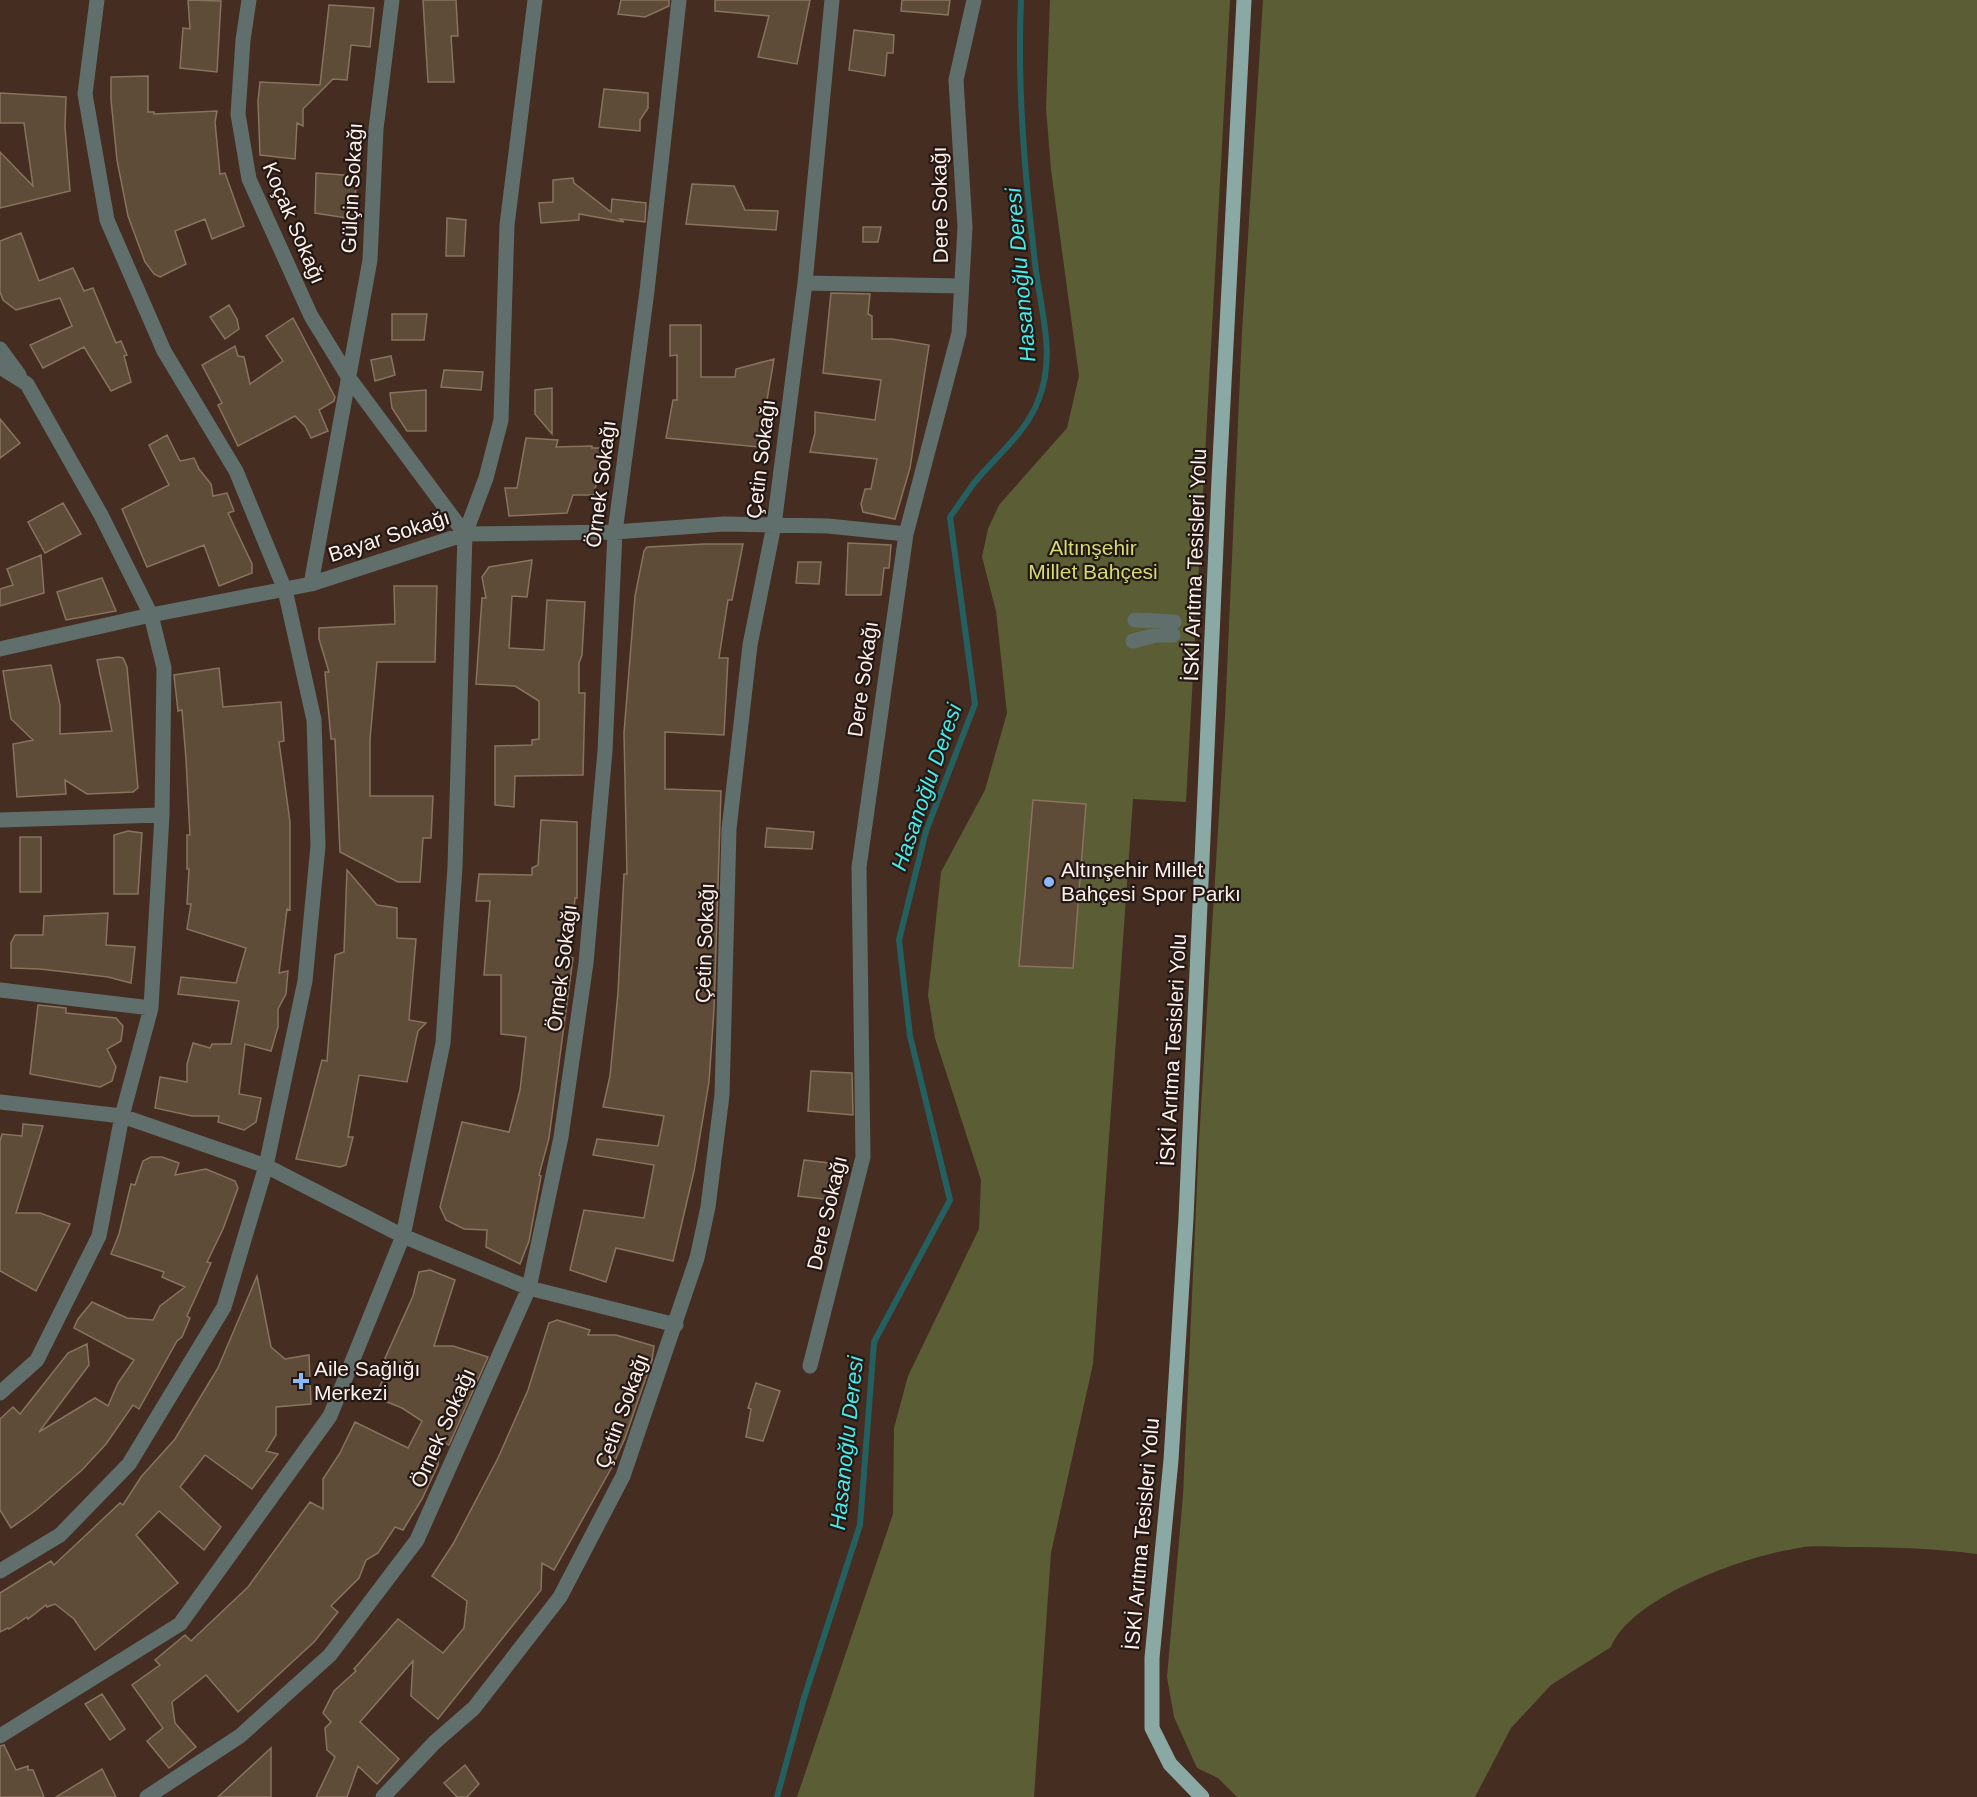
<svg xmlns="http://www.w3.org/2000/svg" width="1977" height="1797" font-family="Helvetica,sans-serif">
	<rect width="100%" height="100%" fill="#452d22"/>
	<path fill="#5b5e35" d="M1050,0h180l-44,802 -53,-3 -40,565 -42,189 -17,244h-237l96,-283 1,-86 14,-52 71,-147 2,-49 -46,-142 -7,-43 13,-123 44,-82 22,-77 -11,-102 -14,-54 6,-28 11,-24 68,-77 12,-52 -28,-206 -5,-62z
		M1263,0h714v1554c-44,-6 -88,-7 -132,-7 -15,0 -31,-2 -46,1 -51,7 -167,48 -188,99l-60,38 -40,43 -36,69h-238l-19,-19 -21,-10 -23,-51 -7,-40 16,-181 16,-355 26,-425 17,-384z"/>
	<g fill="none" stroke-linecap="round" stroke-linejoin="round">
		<path stroke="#246060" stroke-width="6" d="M777,1797l27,-99 56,-173 14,-183 76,-142 -40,-164 -11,-96 27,-109 49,-127 -25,-187c8,-11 16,-23 24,-34 21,-26 52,-50 64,-82 19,-45 2,-92 -3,-138 -10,-87 -18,-176 -14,-263"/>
	</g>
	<path fill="#5e4b38" stroke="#88735f" stroke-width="1.5" d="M188,0l33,1 -4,71 -37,-4 3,-40 7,1z
		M423,0h33l2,36h-7l3,46h-26z
		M621,0h48v6l-24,11 -27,-3z
		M715,0h95l-13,64 -39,-7 11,-41 -54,-5z
		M902,0h48l-2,15 -47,-4z
		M329,5l45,3 -4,39 -19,-2 -4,35 -14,-1 -30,30v17l-6,-3 -2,36 -35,-4 -2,-54 2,-19 60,3z
		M854,30l40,5 -1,18h-6l-2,23 -36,-6z
		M148,76v36h6v2l63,-3 -2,11 5,52 5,-1 19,53 -32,13 -7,-20 -30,12 11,33 -26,13 -6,-3 -9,-12 -17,-46 -11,-56 -6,-60v-23z
		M604,89l44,4v15l-8,12v11l-41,-4z
		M0,93l66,4 -1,30 5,64 -70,17v-56l33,34 -9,-63h-24z
		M316,173l41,3 -4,43 -38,-6z
		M573,178l1,5 37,29 1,-13 34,4 -1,19 -25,-3 4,3 -45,-8v6l-38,3 -2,-20 14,-1v-22z
		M692,184l42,2 11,24 33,1 -2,19 -90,-6z
		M447,218l19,2 -2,36h-18z
		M863,227h18l-3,15h-15z
		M21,233l18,48 34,-13 11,23 9,-3 23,55 5,-2 6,14 -3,1 7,26 -20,9 -27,-44 -41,21 -13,-23 42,-19 -12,-28 -44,12 -13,-10 -3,-8v-51z
		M831,293l39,1 -2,20 4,2v23h20l37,6 -19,123 -15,51 -32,-7 -2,-8 4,-15h6l6,-30 -67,-7 5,-19v-21l60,8 6,-40 -58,-7z
		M229,305l8,14 2,10 -14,10 -15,-22z
		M392,314h35l-3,26h-32z
		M293,318l42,79 -1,4 -15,9 9,21 -17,7 -6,-12 -10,-10 -57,30 -20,-41 4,-2 -20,-38 33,-19 3,10 6,1 6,27 33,-23 -17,-25z
		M670,325h31v52h34l1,-8 38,-10 -15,88 -93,-9 7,-38h4v-45l-7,1z
		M391,356l4,19 -20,6 -4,-21z
		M444,370l39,2 -2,18 -40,-3z
		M552,388v46l-17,-20v-24z
		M426,390v41h-19l-15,-23 -2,-15z
		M0,419l20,24 -20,15z
		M167,435l13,26 14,-3 5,11 12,15 2,12 14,-3 7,18 -6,2 24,51v9l-33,13 -15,-41 -57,22 -25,-58 47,-24 -20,-40z
		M526,438l32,2 -2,7 36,-1v2h11l-9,47h-21l-6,18 -58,3 -4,-28h12z
		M63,503l18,31 -36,19 -17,-31z
		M848,543l43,2 -2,23h-5l-3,27h-35z
		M704,544h39l-11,56h-4l-9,58h9l-4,77 -59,-3v57l56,2 -7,218 -5,73 -15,89 -21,90 -57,-13 -10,34 -36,-12 14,-60 60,8 10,-53 -61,-10 4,-16 61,7 6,-30 -61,-9 7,-31 8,-83 6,-119h3l-3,-141 11,-137 9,-45 3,-4z
		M41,555l3,38 -44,13v-17l13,-4 -6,-16z
		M532,560l-5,37 -15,-1 -3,52 35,2 3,-50 38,2 -3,53 -3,8v30h6l-2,82 -68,1 -1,31 -19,-2v-59l37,-1v-5l7,-1v-38l-24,-15 -39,-2 6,-86h4l-4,-21 7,-10z
		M798,562h23l-2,22 -23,-1z
		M102,578l14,33 -50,9 -9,-28z
		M394,586h43l-2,76h-58l-7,77v57h63l-2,42h-8l-3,44h-22l-58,-30 -5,-113h-4l-6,-67h4l-10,-33v-11l76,-4z
		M118,657l5,1 4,9 11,121 -5,4 -46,2 -22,-14 1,14 -49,3 -4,-53 20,-4 -22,-21 -8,-48 48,-6 9,40v29l52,-3 -15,-71z
		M219,668l4,39 58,-5 3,39 -5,1 11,80v88l-3,-1 -8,64 9,-2 -2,23 -8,15v18l-7,24 -26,-7 -6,50 22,4 -5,24 -12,8 -26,-8 1,-6h-27l-37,-8 5,-31 27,5v-18l6,-21 17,5 2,-4h19l8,-43 -61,-7 3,-17 55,6 10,-35 -59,-19 4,-25h-4l2,-35h-2v-34h3l-4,-76 -4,-49 -4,1 -4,-36z
		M1033,800l53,4 -13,164 -54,-2z
		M541,820l36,2v76h-2l-5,59 3,1 -24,180 -10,37 2,1 -12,65 -9,23 -34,-17 1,-17 -23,-1 -18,-9 -6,-13 22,-85 47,10 11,-42 6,-53 -25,-3v-59h-17l6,-74h-14l3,-27 53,1v-7l6,-3z
		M767,828l47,4 -2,17 -47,-2z
		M128,831l14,2 -4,61h-24v-59z
		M20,837h21v55h-21z
		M347,870l30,35 20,3v30l19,1 -7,81 17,3 -8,8 -11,51 -48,-7 -11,62h5l-7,28 -6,2 -44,-8 26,-99 5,1 8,-106 9,-3z
		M108,913l-2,32 29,2 -4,36 -23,-6 -68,-8 -29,-1v-25l4,-8h28l1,-19z
		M38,1005l28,3v5l50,5 7,8 -2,15 -14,8 9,18 -4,14 -12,6 -70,-13z
		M811,1071l41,2 1,42 -45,-4z
		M23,1124l20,2 -27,87h24l30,11 -34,67 -36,-20v-130l2,-7 20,2z
		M151,1157h11l17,6 -4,12 31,-6 29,12 3,7 -15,41 -16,33 4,1 -24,53 3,2 -8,19 -5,4 -38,68 -6,-4 -27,39 -24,26 -46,40 -25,18 -11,-18v-91l13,-12 7,7 48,-61 19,-9 2,21 -50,67 56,-34 13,8 10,-23 16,-23 -60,-32 4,-9 14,-17 35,16 26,2 7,-14 25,-19 -23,-10 2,-5 -53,-18 8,-20 12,-50 4,1 8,-24z
		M804,1160l34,4 -6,36 -34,-4z
		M430,1270l25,10 -21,66h19l35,11 -39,88 -9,-4 -2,24 -16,34 -19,31 -8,-3 -17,26 -12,7 -7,18 -28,28 7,6 -24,30 -76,70 -32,-37 -34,27 3,21 21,24 -27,21 -22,-27 16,-13 -31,-43 28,-20 -5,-5 30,-25 6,6 57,-54 62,-85 13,7v-30l17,-26 15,-31 53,26 14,-27 -20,-13 -27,-11 8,-18 -6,-3 36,-80 6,-24z
		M257,1276l14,71 14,12 24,-4 2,49 -35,3v28l-10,16 12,3 -26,35 -47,-34 -25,32 41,40 -17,23 -45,-39 -23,24 42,48 -83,67 -21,-31 -19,-15 -8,3 -1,-2 -18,14 -1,-2 -18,12 -1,-1 -8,4v-39l51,-32 3,4 66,-62 3,2 18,-28 34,-38 43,-71z
		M557,1320l33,10 -2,5h28l38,11 -2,14 -27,78 -13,29 -58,103 -12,-7 -1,27 -103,129 -27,-23 2,-35 -53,61 39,37 -22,25 -19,-18 -11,31h-31l19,-40 -8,-7 -2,-22 6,-6 -8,-9 11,-22 22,-20 -2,-2 44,-50 45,34 21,-25 3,-27 -35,-25 21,-32 45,-86 30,-68 21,-67z
		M756,1383l24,8 -17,50 -17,-4 5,-28 -3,-1z
		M102,1694l23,35 -15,11 -25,-36z
		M4,1745l12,25 12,-4v4h5l11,27h-44v-51z
		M271,1748v49h-53z
		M465,1765l14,19 -12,13h-10l-13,-14z
		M102,1769l14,28h-60z"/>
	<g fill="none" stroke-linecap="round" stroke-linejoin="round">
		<path stroke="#606f6c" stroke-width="15" d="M249,0l-6,40 -5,74 11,65 62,137 38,62 116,156
			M805,283l156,3
			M0,349l19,26
			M0,367l27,17 74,131 50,100 13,53 -2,147 -11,193 -29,108 -23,120 -62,124 -37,33
			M311,584l59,-324 6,-131 16,-129
			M1135,620l39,2
			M1133,641l23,-6h17
			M0,649l151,-34 160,-31 154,-50 150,-2 109,-8 104,2 78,8
			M0,820l162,-5
			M0,990l151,18
			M0,1102l122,14 144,50 137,70 126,52 147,37
			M810,1366l53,-209 -4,-290 47,-333 53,-201 6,-106 -9,-147 18,-80
			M0,1571l60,-36 69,-71 95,-157 42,-141 39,-185 13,-135 -4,-126 -29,-130 -49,-119 -72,-120 -57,-131 -22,-126 12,-94
			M0,1736l180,-112 150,-208 73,-180 40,-193 12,-176 10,-333 21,-56 15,-58 6,-195 28,-225
			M147,1797l93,-61 90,-81 87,-115 112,-252 32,-151 25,-174 19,-212 10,-219 32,-241 32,-291
			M383,1797l52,-55 39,-34 86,-111 63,-121 74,-218 11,-51 14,-112 7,-266 21,-184 24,-120 31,-242 27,-283"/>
		<path stroke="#8ba9a4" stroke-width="15" d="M1202,1797l-32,-33 -18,-36v-70l19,-198 15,-242 33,-739 25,-479"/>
	</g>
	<g fill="#8db9fc" stroke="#231813" stroke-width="2">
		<circle cx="1049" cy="882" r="6"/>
		<path d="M298 1372h6v6h6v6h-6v6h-6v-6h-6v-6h6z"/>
	</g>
	<g text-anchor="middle" stroke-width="4.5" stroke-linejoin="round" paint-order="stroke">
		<g font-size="21" fill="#fdf0eb" stroke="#231813">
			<text transform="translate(352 188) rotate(-87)" y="7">Gülçin Sokağı</text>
			<text transform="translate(940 205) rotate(-91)" y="7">Dere Sokağı</text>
			<text transform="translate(294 223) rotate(67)" y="7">Koçak Sokağı</text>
			<text transform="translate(761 459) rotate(-83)" y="7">Çetin Sokağı</text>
			<text transform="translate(601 484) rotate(-83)" y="7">Örnek Sokağı</text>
			<text transform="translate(389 536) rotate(-18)" y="7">Bayar Sokağı</text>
			<text transform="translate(1195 565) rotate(-88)" y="7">İSKİ Arıtma Tesisleri Yolu</text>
			<text transform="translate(863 679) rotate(-82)" y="7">Dere Sokağı</text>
			<text transform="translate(705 943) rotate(-88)" y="7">Çetin Sokağı</text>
			<text transform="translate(562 968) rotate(-83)" y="7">Örnek Sokağı</text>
			<text transform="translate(1173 1050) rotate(-87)" y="7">İSKİ Arıtma Tesisleri Yolu</text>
			<text transform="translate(827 1213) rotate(-77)" y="7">Dere Sokağı</text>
			<text transform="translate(622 1411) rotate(-70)" y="7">Çetin Sokağı</text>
			<text transform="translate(443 1428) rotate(-66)" y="7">Örnek Sokağı</text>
			<text transform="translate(1142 1534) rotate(-85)" y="7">İSKİ Arıtma Tesisleri Yolu</text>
		</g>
		<g font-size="21" fill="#d4db71" stroke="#231813">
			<text x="1093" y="555">Altınşehir<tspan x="1093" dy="24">Millet Bahçesi</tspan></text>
		</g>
		<g font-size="21" fill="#fdf0eb" stroke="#231813" text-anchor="start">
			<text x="1061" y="877">Altınşehir Millet<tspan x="1061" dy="24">Bahçesi Spor Parkı</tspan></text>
			<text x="314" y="1376">Aile Sağlığı<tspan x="314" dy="24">Merkezi</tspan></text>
		</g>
		<g font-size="22" font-style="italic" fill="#46ebeb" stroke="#231813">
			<text transform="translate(1020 275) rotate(-95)" y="8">Hasanoğlu Deresi</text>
			<text transform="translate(926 787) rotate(-71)" y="8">Hasanoğlu Deresi</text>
			<text transform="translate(846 1443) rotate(-84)" y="8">Hasanoğlu Deresi</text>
		</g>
	</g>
</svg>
